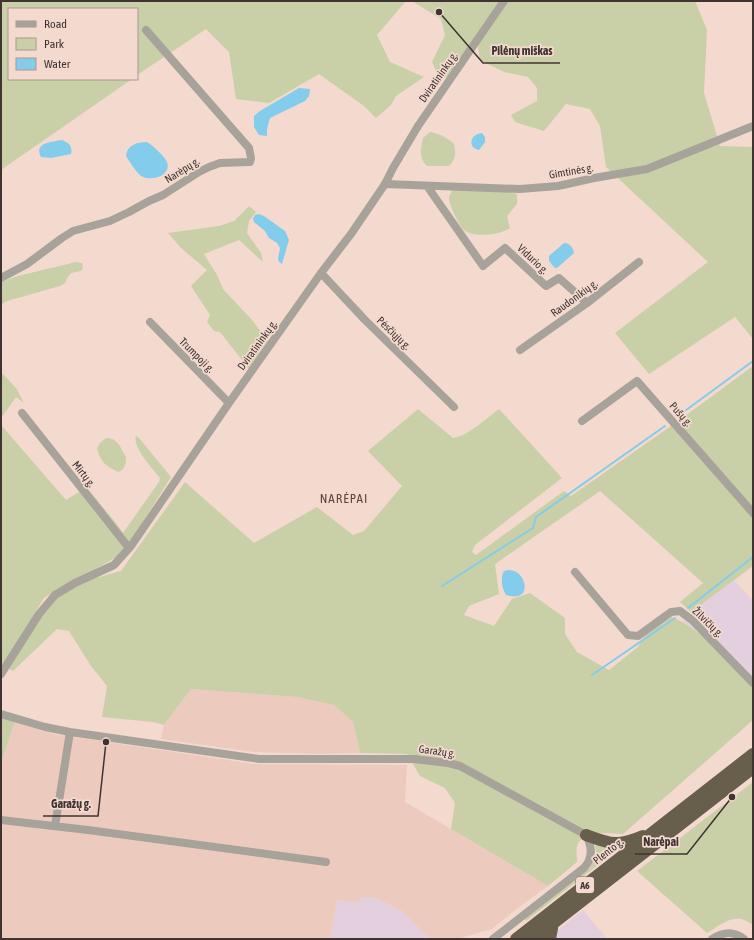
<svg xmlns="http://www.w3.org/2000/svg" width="754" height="940" font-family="'Asap Condensed',sans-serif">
	<rect width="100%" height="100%" fill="#f4d9cf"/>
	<path fill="#e3cfde" d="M734,580l19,21v85l-53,-53 -18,-12 9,-9z
		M373,897l29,14 28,28h-100l7,-39 22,3v-5z
		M583,910l24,29h-60z"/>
	<path fill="#eccbbe" d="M191,689l106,8 37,8 19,17 7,31 -41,1 -66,-2 -92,-13 3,-14z
		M15,722l38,12 202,30 152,1 -2,37 143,84 -33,24 -23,19 -35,10h-27l-28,-28 -29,-14 -13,1 -1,5 -22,-3 -7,39h-329v-177z"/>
	<path fill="#c9cfa7" d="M1,1h405l-29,34 13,27 34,15 -28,19 -5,9 -15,13 -12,-12 -45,-32 -50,29 -33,-4 -7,-47 -23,-23 -69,46v-66h-128v70h123l-131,91z
		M412,1h88l-51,74 -6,4 -5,-4 -6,-13 13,-27 -4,-16z
		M504,1h191l12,29 -3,63 16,53 33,1v192l-18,-22 -86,57 -34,-41 93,-71 -102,-95 -6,-41 -10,-17 -24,-5 -22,27 -29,-9 -4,-7 26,-14v-13l-9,-11 -24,-5 -24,-12 -3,-19z
		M430,132c10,2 17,5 24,12 2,10 2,14 -5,22h-22c-9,-9 -6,-17 -4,-28z
		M452,189l52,1 13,4v10l-10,12 3,12c-10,7 -36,10 -46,2 -5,-5 -15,-25 -15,-32 0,-2 3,-6 3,-9z
		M249,206l7,6 -7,9 -2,12 14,20 2,9 -24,-22 -35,14 13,21 6,14 29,31 16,21 -19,28 -29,-37 -6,-1 -7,-9 3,-7 -19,-29 16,-16 -26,-22 -13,-15 51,-7 15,-5z
		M76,262l6,1 1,5 -2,3 -10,2 -4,5 -2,5 -5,3 -53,15 -6,4v-23l17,-6z
		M753,366v200l-62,46 -11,-10 23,-19 -103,-92 -105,73 4,30 -30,12 -5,9 30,11 18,-27 18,-6 35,25v16l12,18 32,18 29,-23 7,-11 26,-19c30,10 60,47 82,69v34l-130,114c-13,0 -41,-6 -46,12 -1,5 0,11 0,16l-29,24 -97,-57 4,-26 -10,-15 -25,-12 -13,-22 -47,-1 -7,-31 -19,-17 -37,-8 -106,-8 -27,36 -11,-3 -51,-5 5,-31 -16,-20 -22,-35 -12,-2 -44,42 -6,-3 46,-68 13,-8 26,-13 29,-8 64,-89 69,61 63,-36 36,28 11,-4 38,-45 -34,-35 50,-42 35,29c14,-1 35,-21 46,-29l63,69 -87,67 -3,7 4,3 88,-64 7,5 103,-72z
		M1,372l15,16 8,15 -8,-6 -15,21z
		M1,425l65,75 13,-8 5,-8 32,39 7,10 36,-51 1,-4c-7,-9 -28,-31 -24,-42l3,2 32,39 -39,62 -14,17 -22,13 -35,18 -17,11 -43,70z
		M106,438c12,0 14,9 20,19 0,6 -1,13 -8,15 -12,-6 -18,-10 -21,-24l3,-5z
		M1,718l14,4 -14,40z
		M753,782v143c-18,-14 -29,-2 -46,8l-70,-62z
		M595,843l26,4 -95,74 -1,-2 65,-51 6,-15z"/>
	<path fill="#83cceb" d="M299,88l11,1 -1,7 -4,5 -35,17 -3,11v7l-8,-1 -5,-8v-11l6,-5z
		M482,133l3,4v5l-6,8c-12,-2 -9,-16 3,-17z
		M62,140c7,3 11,6 9,14l-20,4 -10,-1c-8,-15 12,-15 21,-17z
		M147,142c5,3 8,6 12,10 3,3 6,6 8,10 5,14 -16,20 -26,14 -6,-5 -11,-14 -15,-20 1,-11 11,-14 21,-14z
		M259,214l5,2 21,15 4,9 -7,24 -3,-2 -1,-3 2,-11 -3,-5 -8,-5 -4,-7 -11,-9 -1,-3 2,-4z
		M564,243c6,0 9,5 10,10l-17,15h-2l-6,-7v-5z
		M508,570c19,-1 26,34 -2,25 -4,-6 -6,-17 -2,-24z"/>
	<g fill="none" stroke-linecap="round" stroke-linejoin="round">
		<path stroke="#83cceb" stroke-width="2" d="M678,416l75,-55
			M442,586l91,-58 3,-11 129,-91
			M688,608l65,-51
			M592,675l83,-57"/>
		<path stroke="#a7a39a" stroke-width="8" d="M385,184l135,5 38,-3 36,-8 53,-9 106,-43
			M427,186l56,80 22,-18 41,38 13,-8 28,25
			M321,273l44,47 89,87
			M1,278l26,-14 35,-26 11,-7 37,-10 19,-9 20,-11 14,-6 36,-23 10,-5 11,-4 30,-1 1,-4 -2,-10 -103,-118
			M150,322l79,81
			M520,350l67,-47 52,-41
			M22,413l107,135
			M582,421l55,-40 116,132
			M575,572l53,63 10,1 33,-24 9,-1 12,9 61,63
			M1,674l38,-60 16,-19 20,-12 39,-18 17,-19 98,-143 92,-130 30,-39 34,-50 8,-16 25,-42 86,-125
			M1,714l44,13 25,5 189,27h155l34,4 12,3 126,69c6,11 7,23 -2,33l-91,71
			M1,820l87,10 238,32
			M55,826l15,-94
			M712,939c11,-7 21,-9 32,0"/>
		<path stroke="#675f4b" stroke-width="12" d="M586,835c25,9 31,12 57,1
			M516,939l237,-185
			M533,939l220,-171
			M550,939l3,-16"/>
	</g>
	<g text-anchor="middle" stroke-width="3.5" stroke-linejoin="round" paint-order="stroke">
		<rect fill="#f4d9cf" stroke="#756660" stroke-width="1" x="576" y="877" width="18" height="16" rx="3"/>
		<g font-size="10" font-weight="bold" fill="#3f3431">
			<text x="585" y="889">A6</text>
		</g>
		<g font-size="11" fill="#3f3431" stroke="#f4d9cf">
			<text transform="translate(438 77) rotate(-55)" y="4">Dviratininkų g.</text>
			<text transform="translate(182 170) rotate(-32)" y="4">Narėpų g.</text>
			<text transform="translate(571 171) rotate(-10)" y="4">Gimtinės g.</text>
			<text transform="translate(533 259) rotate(43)" y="4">Vidurio g.</text>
			<text transform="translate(574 298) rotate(-36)" y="4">Raudonikių g.</text>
			<text transform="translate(394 333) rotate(44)" y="4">Pėsčiųjų g.</text>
			<text transform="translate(257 345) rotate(-54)" y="4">Dviratininkų g.</text>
			<text transform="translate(197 355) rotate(45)" y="4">Trumpoji g.</text>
			<text transform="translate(681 414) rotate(48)" y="4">Pušų g.</text>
			<text transform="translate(84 474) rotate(52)" y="4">Mirtų g.</text>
			<text transform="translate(708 622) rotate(44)" y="4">Žilvičių g.</text>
			<text transform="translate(437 751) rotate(8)" y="4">Garažų g.</text>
			<text transform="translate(608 851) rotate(-38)" y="4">Plento g.</text>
		</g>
		<g font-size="13" letter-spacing="1" fill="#5d473f" stroke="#f4d9cf">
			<text x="344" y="503">NARĖPAI</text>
		</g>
	</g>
	<path fill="none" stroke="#3f3431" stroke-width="1.5" d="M439 12L483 63H560M106 742L98 816H43M732 797L687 854H635"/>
	<g fill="#3f3431" stroke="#f4d9cf" stroke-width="1.5">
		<circle cx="439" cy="12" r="4"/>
		<circle cx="106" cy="742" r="4"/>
		<circle cx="732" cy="797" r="4"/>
	</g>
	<g font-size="12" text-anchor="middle" font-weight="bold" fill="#3f3431" stroke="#f4d9cf" stroke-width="3.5" stroke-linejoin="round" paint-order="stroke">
		<text x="522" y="55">Pilėnų miškas</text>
		<text x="71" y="808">Garažų g.</text>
		<text x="661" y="846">Narėpai</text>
	</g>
	<rect width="754" height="940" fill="none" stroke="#3f3431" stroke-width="4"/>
	<rect x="8" y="8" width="130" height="72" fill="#f4d9cf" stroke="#ac9790"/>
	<rect x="16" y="21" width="20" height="6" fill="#a7a39a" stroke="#ac9790"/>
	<text x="44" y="28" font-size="12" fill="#3f3431">Road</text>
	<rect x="16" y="38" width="20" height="12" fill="#c9cfa7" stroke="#ac9790"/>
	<text x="44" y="48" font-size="12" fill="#3f3431">Park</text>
	<rect x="16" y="58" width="20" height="12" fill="#83cceb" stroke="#ac9790"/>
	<text x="44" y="68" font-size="12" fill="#3f3431">Water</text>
</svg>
